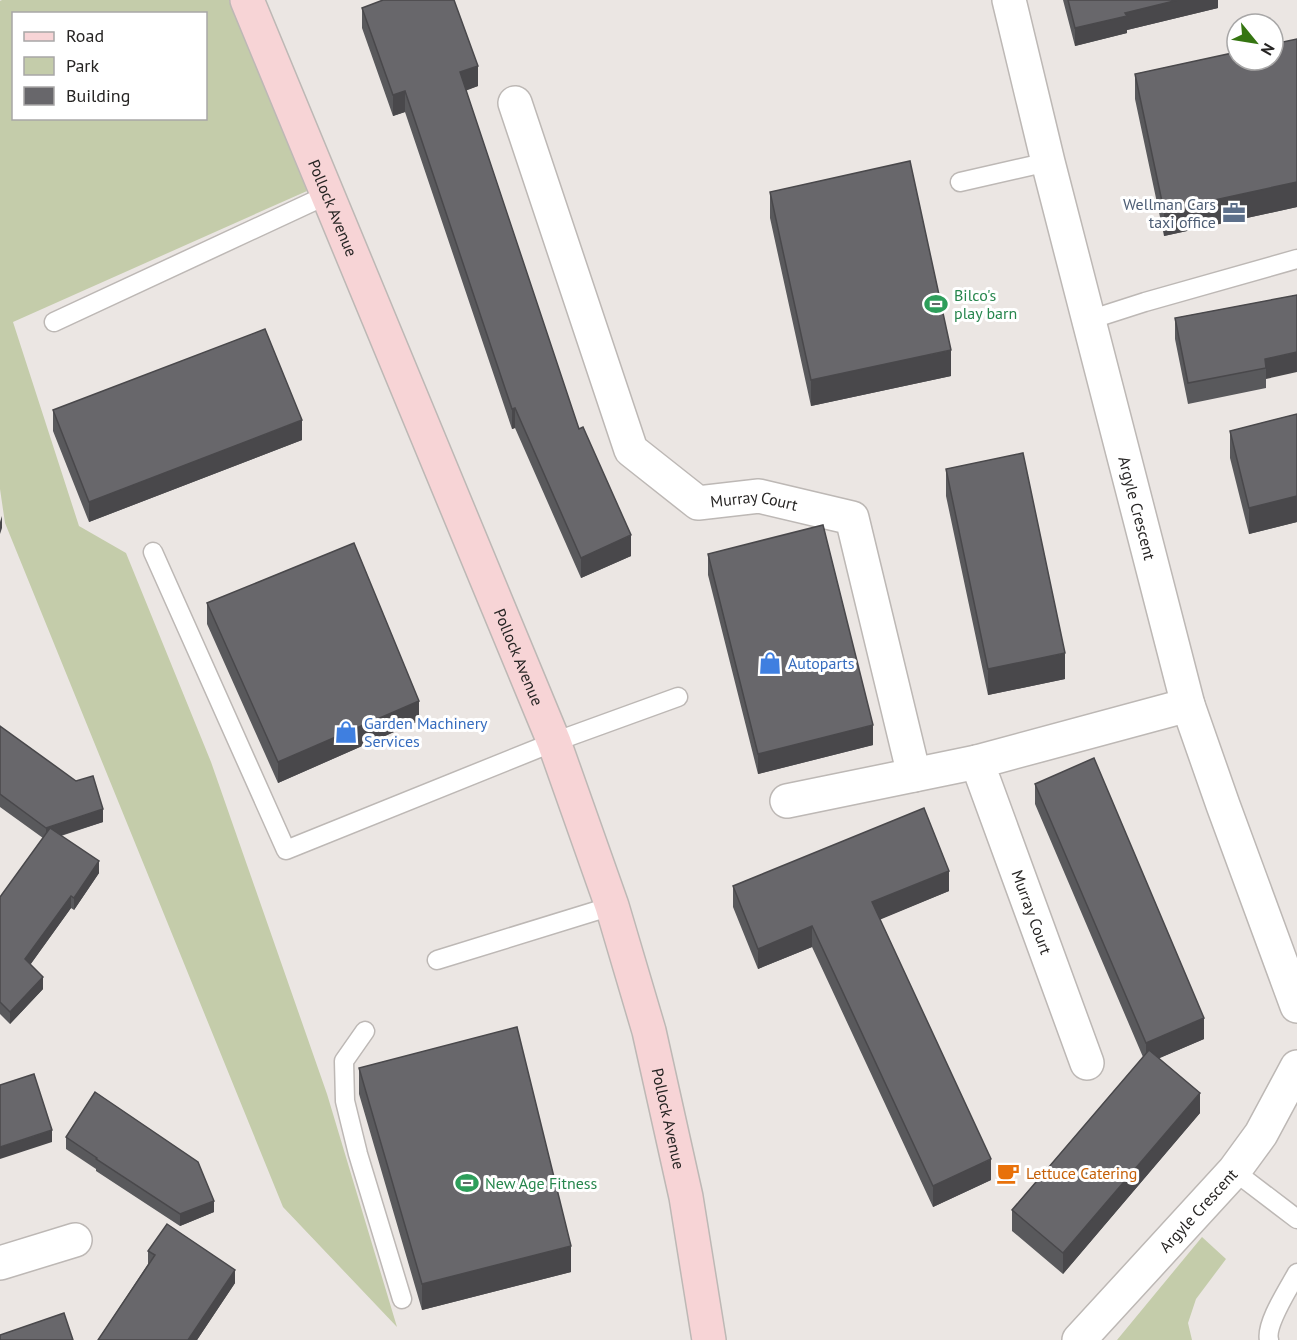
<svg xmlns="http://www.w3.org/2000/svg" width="1297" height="1340" font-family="'PT Sans',sans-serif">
	<rect width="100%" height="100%" fill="#ebe6e3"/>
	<path fill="#c4ccaa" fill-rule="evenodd" d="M2,0h227l78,191 -294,131 66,204 47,27 85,209 116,332 70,233 -114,-120 -278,-684 -5,-34v-488zM14,14h192v104h-192z
		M1202,1237l24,22 -30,40 -8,24 4,17h-75z"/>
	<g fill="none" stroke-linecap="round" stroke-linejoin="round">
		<g stroke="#bdb8b5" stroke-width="21">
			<path id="lane" d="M960,182l88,-20
				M1089,320l56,-18 152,-43
				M54,322l273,-127
				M153,552l133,298 268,-108 124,-45
				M437,960l175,-54
				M365,1031l-21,30 1,40 13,53 44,145
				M1234,1171l63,48
				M1269,1340c-4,-16 20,-52 28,-67"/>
		</g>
		<g stroke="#bdb8b5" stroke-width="36">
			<g id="street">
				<path id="s1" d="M1009,0l39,162 140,543 35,100 74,201"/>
				<path id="s2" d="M515,103l116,347 67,53 61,-7 93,22 62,257"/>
				<path d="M787,801l190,-39"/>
				<path d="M1087,1063l-110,-301 211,-57"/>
				<path d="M0,1263l75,-23"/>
				<path id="s3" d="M1079,1340l155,-169 27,-37 36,-67"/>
			</g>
		</g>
		<g stroke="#bdb8b5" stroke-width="36">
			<g id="secondary">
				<path id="s4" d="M247,0l307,742 58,164 37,125 37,166 23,143"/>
			</g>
		</g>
		<use href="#lane" stroke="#fff" stroke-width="18"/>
		<use href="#street" stroke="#fff" stroke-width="33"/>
		<use href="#secondary" stroke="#f7d4d6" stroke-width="33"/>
	</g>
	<path fill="#59595c" d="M1063,0h155v8l-91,22v3l-52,13z
		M362,8l116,78 -12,4 113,339 52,127 -50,22 -66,-150 -3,1 -107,-317 -12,4 -31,-88z
		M1297,39v168l-133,29 -29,-137v-25z
		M770,192l181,184 -140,30 -41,-188z
		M1297,295l-31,84v9l-78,16 -13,-65v-21z
		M53,410l249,30 -213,82 -36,-91z
		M1297,414v108l-48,12 -19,-76v-27z
		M946,469l119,210 -77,16 -42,-199z
		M708,554l165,191 -115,29 -50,-199z
		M207,603l212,118 -141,62 -71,-159z
		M0,726l103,96 -42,14 38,37 -25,37 -3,-2 -41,57 13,24 -33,35 -10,-10v-117l43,-59 -43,-31z
		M1035,784l169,255 -45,19 41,55 -137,161 -51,-43v-21l131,-153 -108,-253z
		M733,886l216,5 -69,28 111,261 -58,27 -121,-260 -54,22 -25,-62z
		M359,1068l212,204 -149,38 -63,-216z
		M66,1137l148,75 -34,14 -84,-55v-2l-30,-20z
		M148,1251l87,32 -38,57h-99l50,-76z"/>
	<path fill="#49484b" d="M1178,0h40v8l-91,22v3l-52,13v-18l50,-15z
		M478,66v20l-18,7v-21z
		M405,91v21l-12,4v-21z
		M1297,182v25l-133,29v-25z
		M951,350v26l-140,30v-26z
		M1297,352v20l-31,7v-11l-1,-9z
		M515,408v20l-3,1v-20z
		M302,420v20l-213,82v-20z
		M1297,496v26l-48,12v-26z
		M2,516v12l-2,6v-12z
		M631,535v21l-50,22v-20z
		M1065,653v26l-77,16v-26z
		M419,701v20l-141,62v-21z
		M873,725v20l-115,29v-20z
		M103,809v13l-57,18v-12z
		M99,861v12l-25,37v-12z
		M949,871v20l-77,32v-21z
		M71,896v12l-46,64v-13z
		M812,926v21l-54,22v-20z
		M43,977v12l-33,35v-12z
		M1204,1018v21l-58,25v-21z
		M1200,1093v20l-137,161v-21z
		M52,1130v12l-52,17v-12z
		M991,1159v21l-58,27v-21z
		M214,1201v11l-34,14v-12z
		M571,1246v26l-149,38v-26z
		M235,1270v13l-38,57h-9z"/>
	<path fill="#68676b" stroke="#49484b" stroke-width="1.5" d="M383,0h71l24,66 -18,6 119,357 4,-2 48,108 -50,23 -66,-150 -3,1 -107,-318 -12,4 -31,-87z
		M1068,0h110l-53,13 2,3 -52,12z
		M1297,39v143l-133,29 -29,-137 102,-22v8h36v-16z
		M910,161l41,189 -140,30 -41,-188z
		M1297,295v57l-32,7 1,9 -78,15 -13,-65z
		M265,329l37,91 -213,82 -36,-92z
		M1297,414v82l-48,12 -19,-77z
		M1023,453l42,200 -77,16 -42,-200z
		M823,525l50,200 -115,29 -50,-200z
		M354,543l65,158 -141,61 -71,-159z
		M0,726l76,55 17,-5 10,33 -57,19 -46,-34z
		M1094,758l110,260 -58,25 -111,-259z
		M924,808l25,63 -77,31 119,257 -58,27 -121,-260 -54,23 -25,-63z
		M50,828l49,33 -25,37 -3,-2 -46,63 18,18 -33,35 -10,-10v-105z
		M517,1027l54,219 -149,38 -63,-216z
		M1149,1050l51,43 -137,160 -51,-43z
		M34,1074l18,56 -52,17v-62z
		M95,1092l103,70 16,39 -34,13 -84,-55 1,-1 -31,-21z
		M167,1224l68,46 -47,70h-90l57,-85 -7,-4z
		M64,1313l9,27h-73v-5z"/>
	<defs>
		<g id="office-bare" transform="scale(1.8)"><path d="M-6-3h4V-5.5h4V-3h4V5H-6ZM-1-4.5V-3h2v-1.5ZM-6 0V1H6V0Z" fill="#5c6f8a" stroke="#fff" stroke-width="2.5" paint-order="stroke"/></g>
		<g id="stadium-bare" transform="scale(1.8)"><path d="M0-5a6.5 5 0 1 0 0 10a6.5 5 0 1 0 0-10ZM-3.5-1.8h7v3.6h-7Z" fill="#2e9e5b" stroke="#fff" stroke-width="2.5" paint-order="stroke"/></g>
		<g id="shop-bare" transform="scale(1.8)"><path d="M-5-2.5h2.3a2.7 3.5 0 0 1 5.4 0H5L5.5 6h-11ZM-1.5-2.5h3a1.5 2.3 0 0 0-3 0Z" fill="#3f7fe0" stroke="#fff" stroke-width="2.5" paint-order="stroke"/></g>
		<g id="cafe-bare" transform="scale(1.8)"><path d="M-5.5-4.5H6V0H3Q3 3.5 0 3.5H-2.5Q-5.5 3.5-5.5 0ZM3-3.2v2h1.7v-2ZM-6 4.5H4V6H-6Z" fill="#e8710a" stroke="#fff" stroke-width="2.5" paint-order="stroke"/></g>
	</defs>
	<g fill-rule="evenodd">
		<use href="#office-bare" x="1234" y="213"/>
		<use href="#stadium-bare" x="936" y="304"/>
		<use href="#shop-bare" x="770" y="663"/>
		<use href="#shop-bare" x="346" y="732"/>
		<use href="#cafe-bare" x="1008" y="1173"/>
		<use href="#stadium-bare" x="467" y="1183"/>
	</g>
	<g text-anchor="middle" stroke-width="6" stroke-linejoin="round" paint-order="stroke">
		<g font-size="16" fill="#4e5e75" stroke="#fff" text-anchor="end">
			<text x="1216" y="210">Wellman Cars<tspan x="1216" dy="18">taxi office</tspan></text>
		</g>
		<g font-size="16" fill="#262423" stroke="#fff">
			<text dy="6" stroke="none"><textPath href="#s4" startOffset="225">Pollock Avenue</textPath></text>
			<text dy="6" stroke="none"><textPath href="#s2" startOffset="508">Murray Court</textPath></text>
			<text dy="6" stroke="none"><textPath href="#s1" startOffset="524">Argyle Crescent</textPath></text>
			<text dy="6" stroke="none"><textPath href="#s4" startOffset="711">Pollock Avenue</textPath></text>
			<text transform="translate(1032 912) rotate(70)" y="6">Murray Court</text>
			<text dy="6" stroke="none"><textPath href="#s4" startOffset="1197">Pollock Avenue</textPath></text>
			<text dy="6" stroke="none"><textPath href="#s3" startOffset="176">Argyle Crescent</textPath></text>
		</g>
		<g font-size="16" fill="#27864d" stroke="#fff" text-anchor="start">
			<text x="954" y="301">Bilco's<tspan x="954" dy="18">play barn</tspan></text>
			<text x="485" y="1189">New Age Fitness</text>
		</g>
		<g font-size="16" fill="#366cbe" stroke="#fff" text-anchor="start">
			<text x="788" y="669">Autoparts</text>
			<text x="364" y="729">Garden Machinery<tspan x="364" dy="18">Services</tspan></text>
		</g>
		<g font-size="16" fill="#c56008" stroke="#fff" text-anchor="start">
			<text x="1026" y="1179">Lettuce Catering</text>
		</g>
	</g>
	<rect x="12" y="12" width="195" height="108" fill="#ffffff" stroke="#a8a7a7" stroke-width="1.5"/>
	<rect x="24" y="32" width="30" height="9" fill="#f7d4d6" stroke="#a8a7a7" stroke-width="1.5"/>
	<text x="66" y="42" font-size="18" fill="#262423">Road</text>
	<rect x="24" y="57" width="30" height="18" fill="#c4ccaa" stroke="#a8a7a7" stroke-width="1.5"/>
	<text x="66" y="72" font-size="18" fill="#262423">Park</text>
	<rect x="24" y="87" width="30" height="18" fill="#68676b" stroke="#a8a7a7" stroke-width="1.5"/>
	<text x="66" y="102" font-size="18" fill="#262423">Building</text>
	<g transform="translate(1255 42) rotate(120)"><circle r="28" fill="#ffffff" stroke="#a8a7a7" stroke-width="1.5"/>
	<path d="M0-4.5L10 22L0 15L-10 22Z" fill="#357511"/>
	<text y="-9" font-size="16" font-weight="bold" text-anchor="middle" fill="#262423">N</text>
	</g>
</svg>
